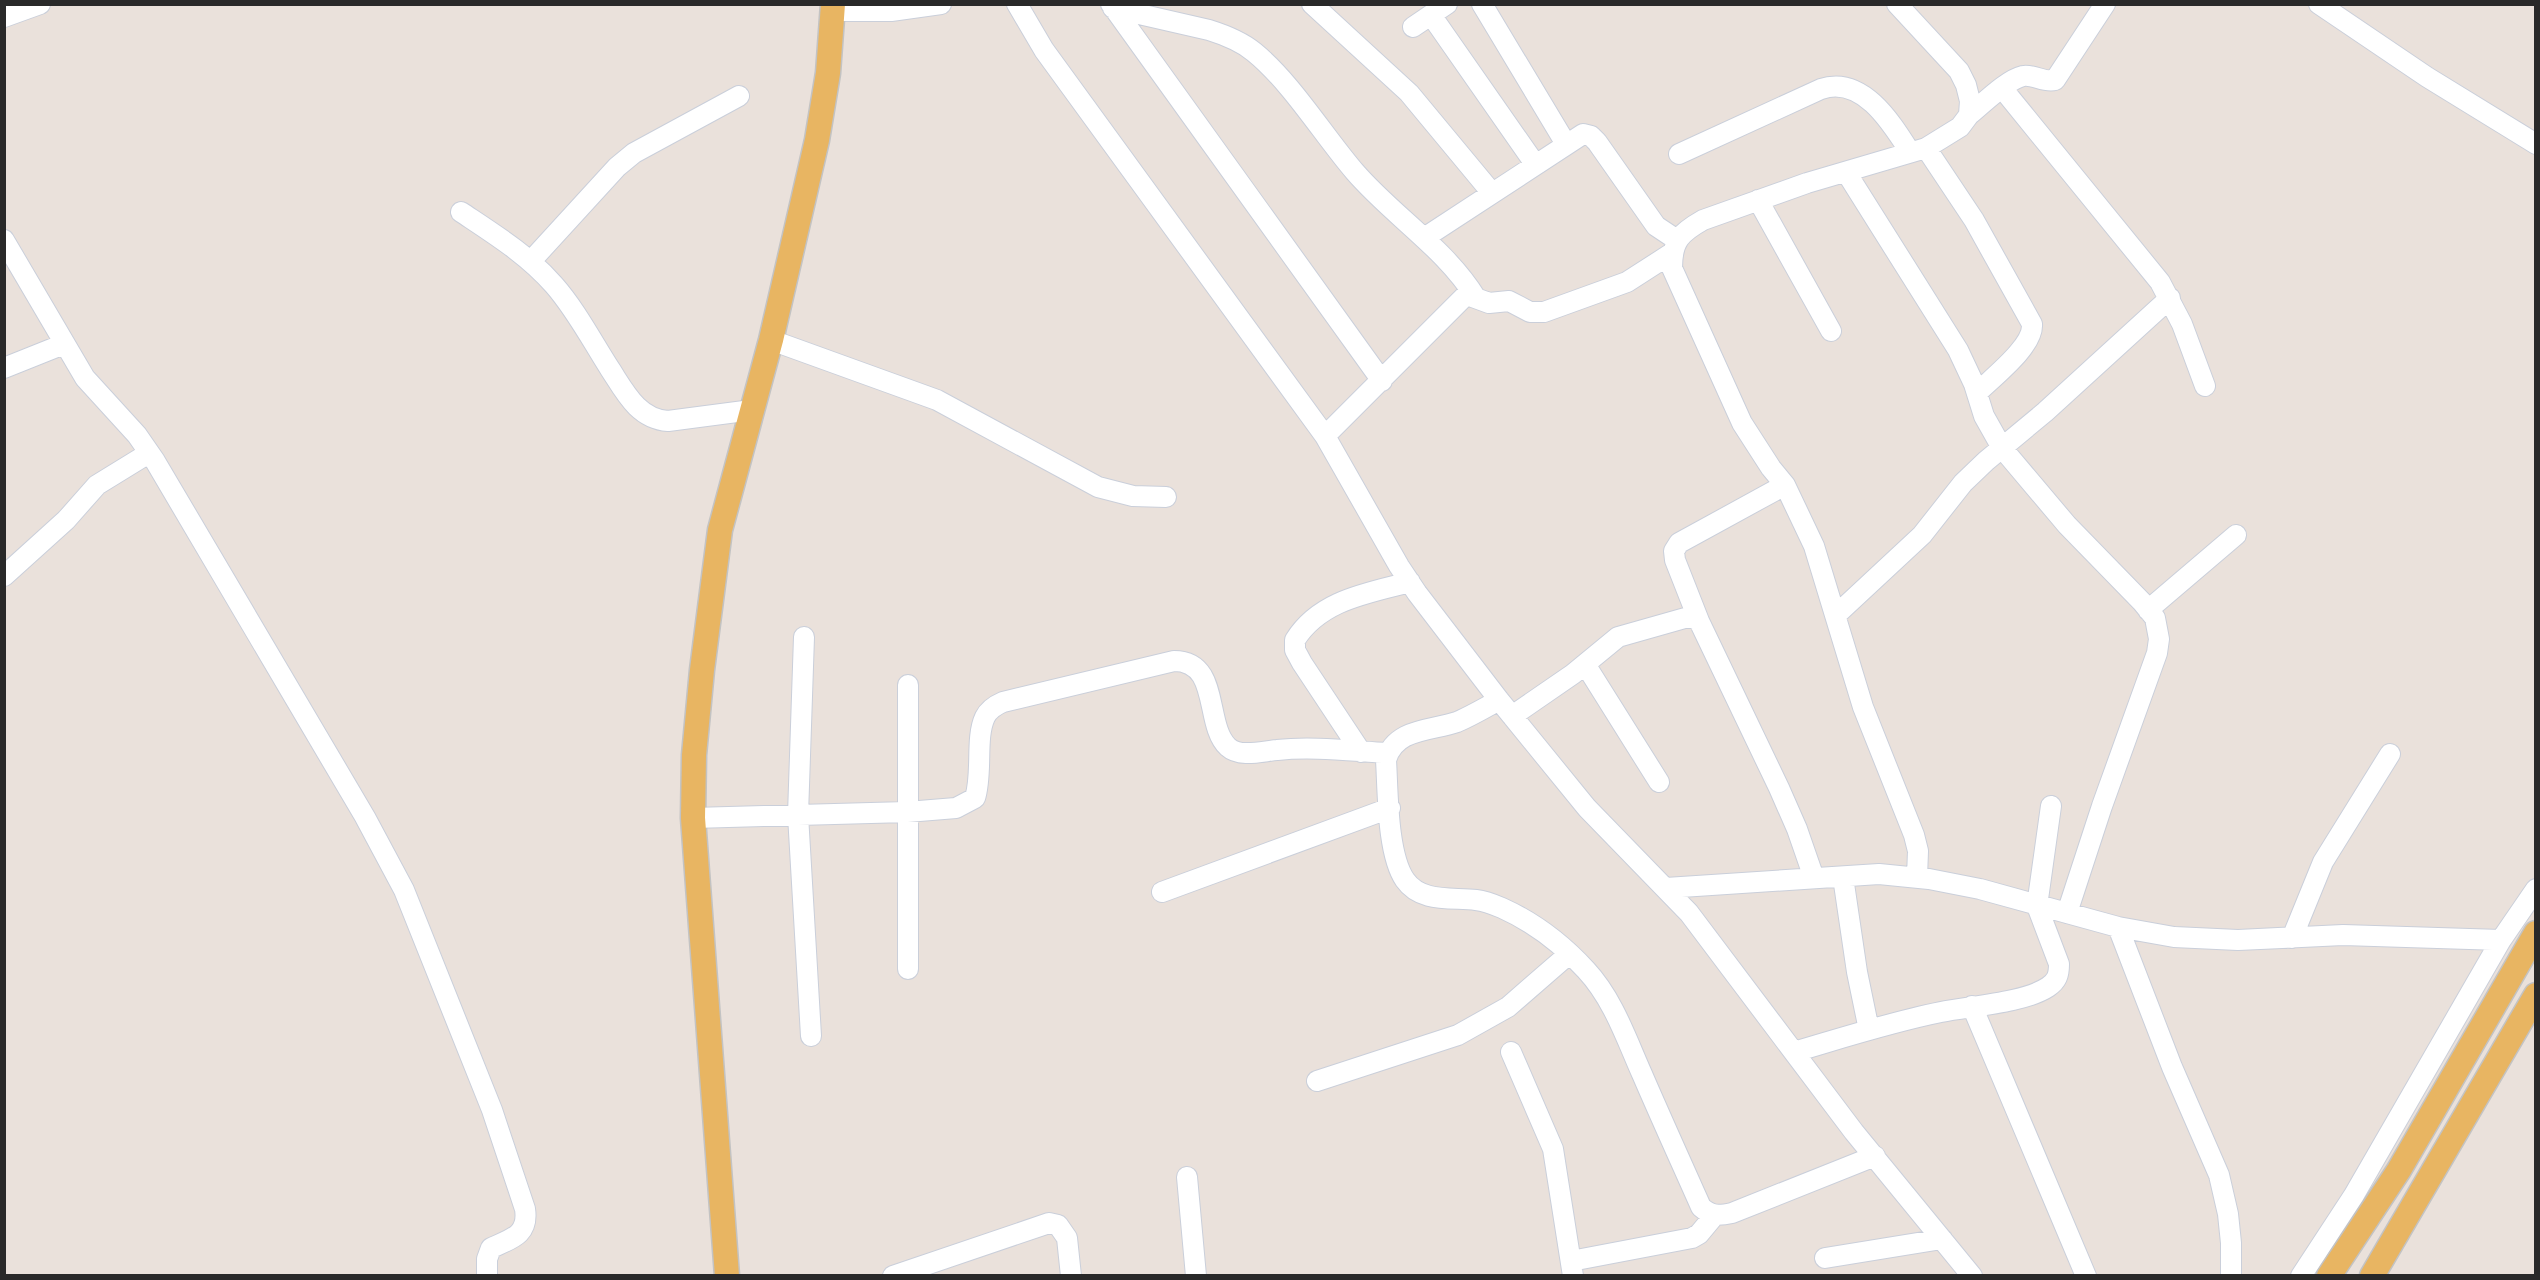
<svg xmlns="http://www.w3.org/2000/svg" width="2540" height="1280" font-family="'Varela Round',sans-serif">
	<rect width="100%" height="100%" fill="#eae1db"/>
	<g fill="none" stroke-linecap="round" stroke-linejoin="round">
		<g stroke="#cacfda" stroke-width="22">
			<path id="minor" d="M1017,4l27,46 281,386 74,130 18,27 82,107 88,108 102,105 165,219 118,144
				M1111,4l271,377
				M1312,4l97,89 83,100
				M1482,4l84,140
				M1897,4l62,67 7,14 4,16 -1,14 -9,12 -34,21 -119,35 -104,37c-23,13 -31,21 -31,48l70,155 29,45 14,17 29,61 49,161 51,128 4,16 -1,26
				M2319,4l108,73 109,67
				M1113,8l96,22c16,5 33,12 45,22 37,30 70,84 101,120 38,44 90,76 121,126
				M833,11h58l50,-7
				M1431,15l104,149
				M4,17l36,-13
				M1413,27l34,-23
				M2002,88l158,194 22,42 23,62
				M1969,115c14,-11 37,-35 54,-39 11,-2 21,7 32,4l50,-76
				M1926,148l48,72 58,104c2,22 -39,53 -55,69
				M1679,154l142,-65c41,-14 70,33 89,63
				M1846,172l112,178 16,34 10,32 18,32 65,77 75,77 13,16 4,21 -2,14 -55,153 -35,107
				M1758,200l73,131
				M461,212c33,22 67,43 93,73 22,25 38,56 56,84 15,23 28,50 58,52l84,-11
				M1424,238l159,-104 8,2 6,6 59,84 21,14
				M4,240l81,138 52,57 18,26 210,356 39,73 88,220 33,99c4,26 -14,30 -34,39l-4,11v17
				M531,261l86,-94 17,-14 105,-57
				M771,340l166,60 161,87 35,9 33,1
				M4,368l60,-24
				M1325,436l139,-139 6,-1 19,7 20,-2 21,11h14l83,-30 45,-29
				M4,576l62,-56 31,-35 52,-32
				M2148,610l88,-75
				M1836,615l86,-80 41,-52 23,-22 59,-49 125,-114
				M1699,621l-24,-61 -1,-9 5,-8 106,-58
				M804,637l-6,178 13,221
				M1585,664l74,118
				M1499,700c-14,8 -28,16 -42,22 -26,9 -62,6 -71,38 2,31 1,94 19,120 16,23 47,17 71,20 9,1 19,5 26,8 31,14 61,37 84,62 27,29 40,68 56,104 19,44 39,88 59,133 10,9 17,9 31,6l143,-57
				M1512,716l61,-42 45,-37 67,-19h8l6,3 80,167 18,41 17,49
				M1361,752l-59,-89 -7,-13v-10c25,-40 73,-47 115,-58
				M693,818l214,-6 49,-4 19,-10c8,-25 0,-60 10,-81 4,-8 11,-12 18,-15l171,-41c47,0 30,64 54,86 12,11 35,4 49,3 36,-4 74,1 111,3
				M1843,877l14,95 12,58
				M1666,888l213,-14 50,5 51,10 138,38 56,10 64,3 105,-5 158,5 35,-51
				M1162,892l228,-84
				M2118,927l54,140 47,108 9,39 3,29v33
				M2292,938l31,-76 67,-108
				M908,969v-284
				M1972,1006l114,270
				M1511,1052l42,97 20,127
				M1794,1052c48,-14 97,-30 147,-40 29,-6 83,-9 107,-25 9,-6 11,-12 11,-23l-22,-58 14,-100
				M1317,1081l141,-46 50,-28 61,-53
				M1187,1177l9,99
				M1825,1258l117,-19
				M1571,1261l121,-23 7,-4 15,-18
				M893,1276l156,-53 9,2 9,13 4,38
				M2301,1276l53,-81 147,-255"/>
		</g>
		<g stroke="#c3c3c3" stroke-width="27">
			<path id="major" d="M727,1276l-34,-458 1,-63 8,-85 18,-140 51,-190 46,-200 11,-67 5,-69
				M2329,1276l70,-106 137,-237
				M2372,1276l164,-281"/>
		</g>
		<use href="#minor" stroke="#fff" stroke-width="20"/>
		<use href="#major" stroke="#e8b562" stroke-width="24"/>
	</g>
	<rect width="2540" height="1280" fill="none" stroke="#292929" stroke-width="12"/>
</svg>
